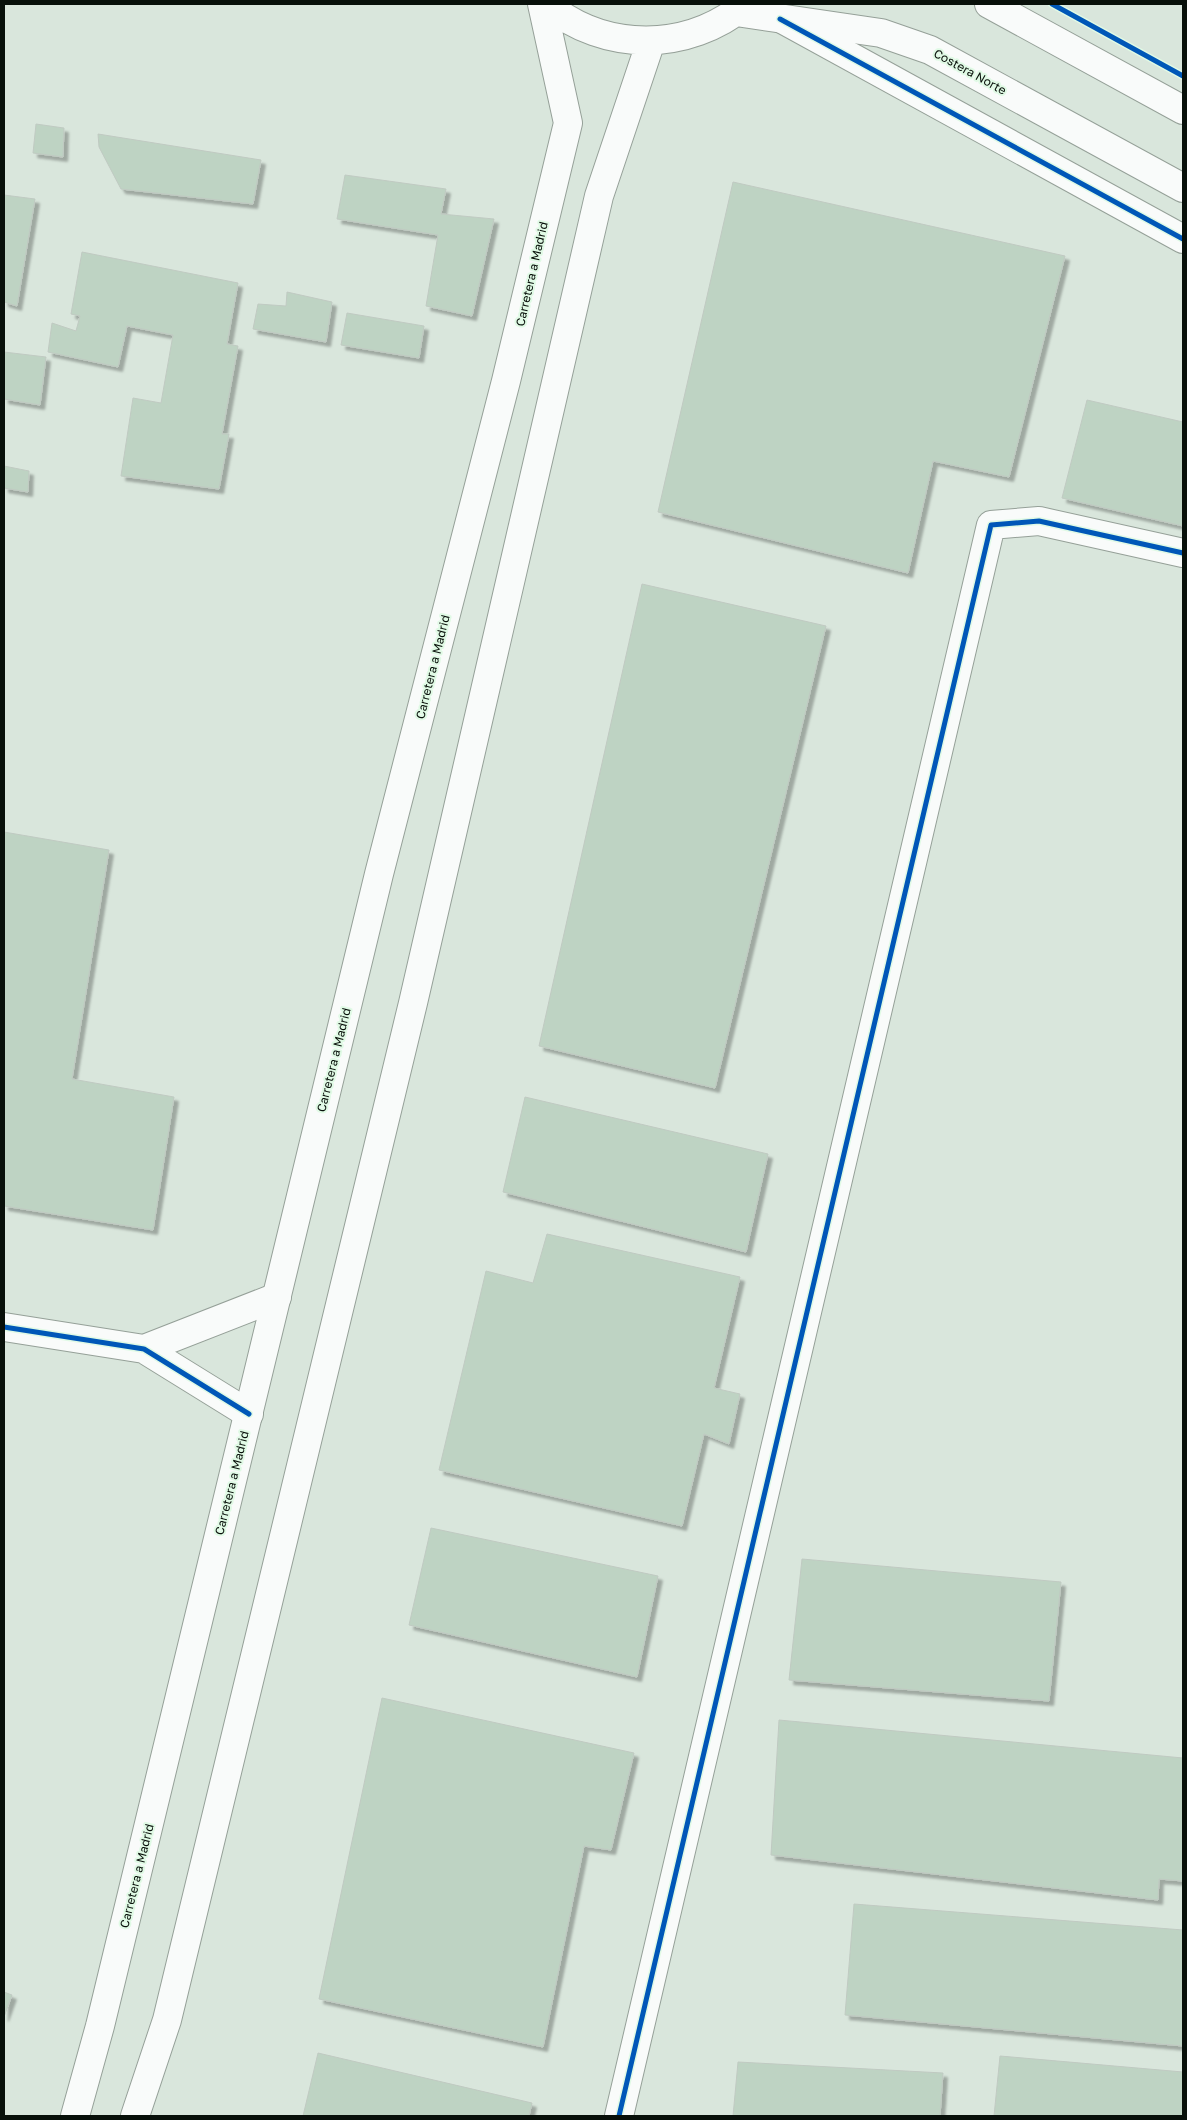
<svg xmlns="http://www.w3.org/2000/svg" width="1187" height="2120" font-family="'Golos Text',sans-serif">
	<defs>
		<filter id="shadow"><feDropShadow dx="4.5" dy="4.5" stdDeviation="1" flood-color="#0004"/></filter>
	</defs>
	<rect width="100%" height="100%" fill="#d9e6dc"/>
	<path fill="#bed3c3" stroke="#c0cac2" filter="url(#shadow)" d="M36,124l28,4 -1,29 -30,-4z
		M98,134l163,26 -8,44 -132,-15 -22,-42z
		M345,175l101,14 -5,25 53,5 -22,97 -46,-10 12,-71 -101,-16z
		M733,182l332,74 -56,221 -76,-16 -25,112 -250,-61z
		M4,195l31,4 -18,107 -13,-4z
		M82,252l156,31 -11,61 11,2 -16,88h7l-10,55 -98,-13 12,-78 28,5 12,-68 -46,-9 -9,41 -70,-15 4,-29 24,8 4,-15 -9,-2z
		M287,292l45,10 -6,40 -73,-13 5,-25 28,2z
		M347,313l77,13 -5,32 -78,-13z
		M4,352l42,5 -6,48 -36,-6z
		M1087,400l96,22v104l-121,-28z
		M4,466l25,5 -1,21 -24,-4z
		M642,584l184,42 -111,462 -176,-42z
		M4,832l105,18 -37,229 102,18 -21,133 -149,-24z
		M525,1097l243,57 -22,98 -243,-60z
		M547,1234l193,43 -26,111 26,6 -11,50 -25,-10 -22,92 -243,-56 47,-199 47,12z
		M431,1528l227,48 -21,101 -228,-52z
		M802,1559l259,23 -12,119 -260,-21z
		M382,1698l252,55 -23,97 -27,-4 -41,201 -224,-48z
		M779,1720l404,38v123l-24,-2 -1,21 -387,-45z
		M854,1904l329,26v116l-338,-31z
		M4,1992l8,3 -8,22z
		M318,2053l214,50 -3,13h-226z
		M1000,2056l183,16v44h-189z
		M738,2062l205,11 -3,43h-207z"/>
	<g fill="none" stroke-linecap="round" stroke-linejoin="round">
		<g stroke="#95a098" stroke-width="30">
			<path id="street" d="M782,19l401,220
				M4,1327l140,22 105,65
				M144,1349l133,-52
				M619,2116l372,-1591 48,-4 144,32"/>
		</g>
		<g stroke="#95a098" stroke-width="30">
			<path id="primary" d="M546,4c59,49 142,48 200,0
				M989,4l194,106
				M736,12l145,21 49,17 253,138
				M75,2116l25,-90 279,-1152 127,-493 62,-258 -26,-119
				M135,2116l32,-96 246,-1017 186,-807 52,-155"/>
		</g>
		<use href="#street" stroke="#f9fbfa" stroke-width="28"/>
		<use href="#primary" stroke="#f9fbfa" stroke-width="28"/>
		<g stroke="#e0fae5" stroke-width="8">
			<path id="cycleway" d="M1052,4l131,72
				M780,19l403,220
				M4,1327l140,22 105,65
				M619,2116l372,-1591 48,-4 144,32"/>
		</g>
		<use href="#cycleway" stroke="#0057b8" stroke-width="5"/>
	</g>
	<g text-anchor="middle" stroke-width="4" stroke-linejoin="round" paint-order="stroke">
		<g font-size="12" fill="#08100a" stroke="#e0fae5">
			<text transform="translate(970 72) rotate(29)" y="4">Costera Norte</text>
			<text transform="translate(532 274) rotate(-77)" y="4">Carretera a Madrid</text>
			<text transform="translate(433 667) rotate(-76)" y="4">Carretera a Madrid</text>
			<text transform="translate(334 1060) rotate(-76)" y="4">Carretera a Madrid</text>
			<text transform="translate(232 1483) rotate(-76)" y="4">Carretera a Madrid</text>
			<text transform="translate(137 1876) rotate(-76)" y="4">Carretera a Madrid</text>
		</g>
	</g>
	<rect width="1187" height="2120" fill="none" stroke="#08100a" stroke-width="10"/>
</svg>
